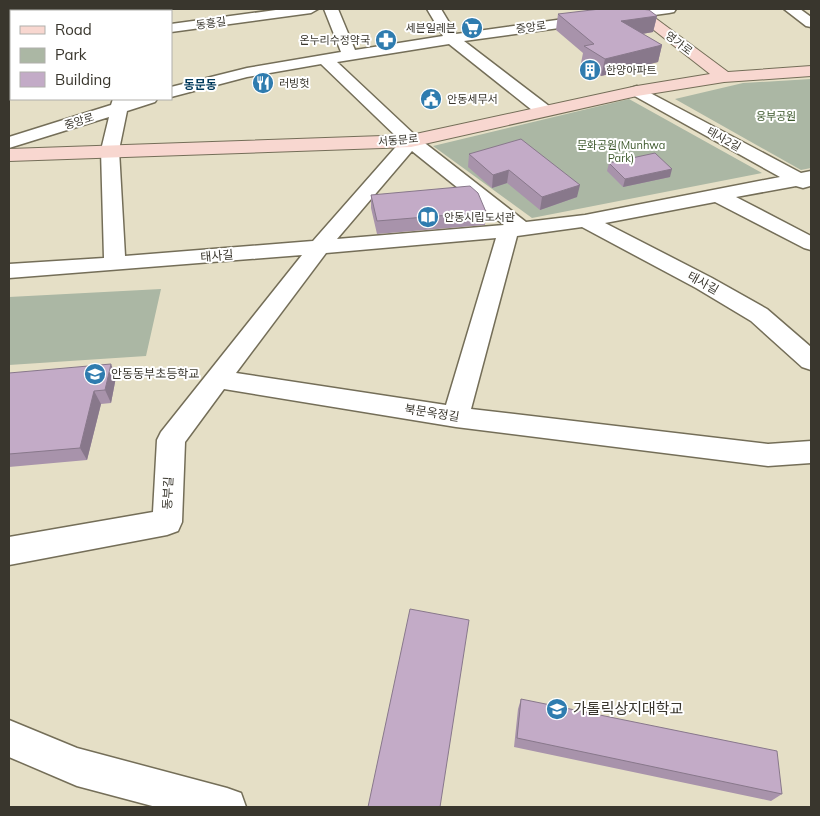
<svg xmlns="http://www.w3.org/2000/svg" width="820" height="816" font-family="Mulish,'Noto Sans KR',sans-serif">
	<rect width="100%" height="100%" fill="#e5dfc6"/>
	<path fill="#abb7a4" d="M811,79v89l-10,2 -126,-71 68,-16z
		M629,99l133,74 -230,45 -99,-72z
		M161,289l-15,67 -137,9v-68z"/>
	<g fill="none" stroke-linecap="round" stroke-linejoin="round">
		<g stroke="#746e58" stroke-width="3">
			<path id="street" d="M118,9h14v2h-14z
				M283,9h35l-7,4 -140,19v-8z
				M324,9h14l17,41 88,-14 -16,-27h14l15,25 180,-25h40l-2,3 -5,1 -205,28 85,65 2,4 -2,4h-12l-88,-70 -112,18 80,75 109,85 59,-7 195,-38 -149,-83 -2,-3 2,-3 6,-2 164,87 10,-2 -1,15 -7,2 -7,-2 -60,11 75,39v14l-7,-2 -89,-46 -110,21 107,55 55,31 44,38v23l-9,-3 -51,-46 -55,-33 -114,-61 -65,9 -46,173 297,35 43,-3v22l-43,3 -312,-39 -232,-38 -39,53 -3,80 -4,9 -11,4 -158,30v-28l144,-25 4,-72 4,-8 141,-177 -293,23v-14l95,-6 -3,-108 8,-33 -100,31v-11l102,-32 2,-6h44l-2,3 -28,9 -8,39 6,106 188,-15 88,-100 -80,-77 -74,13 -76,20v-10l76,-19 94,-16zM412,151l92,74 -167,14zM496,238l-50,167 -210,-32 90,-120z
				M784,9h16l11,8v10l-5,-1z
				M9,79h2v10h-2z
				M9,720l68,28 150,40 14,5 5,14h-90l-79,-21 -68,-29z"/>
		</g>
		<g stroke="#746e58" stroke-width="2">
			<path id="secondary" d="M33,9h23l-1,2h-23z
				M627,9h16l85,63 83,-6v10l-87,6 -87,14 -226,51 -402,14v-12l402,-14 226,-49 73,-12z
				M9,19h2v8h-2z"/>
		</g>
		<use href="#street" fill="#fff" fill-rule="evenodd"/>
		<use href="#secondary" fill="#f8d7d0" fill-rule="evenodd"/>
	</g>
	<path fill="#a893ab" d="M558,14l99,2 -4,16 -11,2 20,11 -4,17 -57,14 -20,-13 2,-10 -27,-23z
		M469,154l108,43 -37,13 -33,-27 -15,5 -24,-21z
		M609,163l61,14 -47,10 -16,-16z
		M371,195l115,17 -1,13 -108,9 -6,-26z
		M9,373l107,4 -5,26 -10,1 -14,56 -78,7z
		M521,699l261,95 -11,7 -257,-54 4,-38z"/>
	<path fill="#88788b" d="M657,16l-4,16 -35,6 3,-17z
		M662,45l-4,17 -57,14 4,-17z
		M672,169l-2,8 -47,10 2,-8z
		M509,170l-2,13 -15,5 1,-13z
		M580,185l-3,12 -37,13 2,-13z
		M111,364l5,13 -5,26 -6,-13z
		M94,391l7,13 -14,56 -7,-12z"/>
	<path fill="#c3abc7" stroke="#88788b" d="M600,9h41l8,1 8,6 -36,5 41,24 -57,14 -21,-13 10,-2 -36,-30z
		M521,139l59,46 -38,12 -33,-27 -16,5 -24,-21z
		M655,153l17,16 -47,10 -16,-16z
		M470,186l8,7 8,19 -109,9 -6,-26z
		M111,364l-6,26 -11,1 -14,57 -71,6v-81z
		M410,609l59,11 -29,187h-72z
		M521,699l256,52 5,43 -265,-56z"/>
	<defs>
		<g id="supermarket-disc" transform="scale(1.125)"><circle r="9.5" fill="#2f7caf" stroke="#fff"/><path d="M-6-5.5h2.5l.6 2H6L4.5 2H-2.5L-4.4-4H-6ZM-1.5 3.2a1.3 1.3 0 1 0 .1 0ZM3 3.2a1.3 1.3 0 1 0 .1 0Z" fill="#fff"/></g>
		<g id="pharmacy-disc" transform="scale(1.125)"><circle r="9.5" fill="#2f7caf" stroke="#fff"/><path d="M-2-6h4v4h4v4h-4v4h-4v-4h-4v-4h4Z" fill="#fff"/></g>
		<g id="building-disc" transform="scale(1.125)"><circle r="9.5" fill="#2f7caf" stroke="#fff"/><path d="M-4-6H4V6H1V3H-1V6H-4ZM-2.5-4.3h1.7v1.8h-1.7ZM.8-4.3h1.7v1.8H.8ZM-2.5-1h1.7V.8h-1.7ZM.8-1h1.7V.8H.8Z" fill="#fff"/></g>
		<g id="restaurant-disc" transform="scale(1.125)"><circle r="9.5" fill="#2f7caf" stroke="#fff"/><path d="M-5-6h1v4h1v-4h1v4h1v-4h1v5L-1.5 .5V6h-2V.5L-5-1ZM5-6V6H3V1.5H1.5Q1.5-4 5-6Z" fill="#fff"/></g>
		<g id="civic-disc" transform="scale(1.125)"><circle r="9.5" fill="#2f7caf" stroke="#fff"/><path d="M-.6-6.5H3V-4.5H.6V-3L4-1V1h2V6H-6V1h2V-1L-.6-3ZM-1.2 2.5V6h2.4V2.5Z" fill="#fff"/></g>
		<g id="library-disc" transform="scale(1.125)"><circle r="9.5" fill="#2f7caf" stroke="#fff"/><path d="M-6-4Q-3-5.5-.7-3.5V5Q-3 3-6 4ZM6-4Q3-5.5 .7-3.5V5Q3 3 6 4Z" fill="#fff"/></g>
		<g id="school-disc" transform="scale(1.125)"><circle r="9.5" fill="#2f7caf" stroke="#fff"/><path d="M0-5L7-2L0 1L-7-2ZM-4 1L0 2.5L4 1V4Q0 6-4 4Z" fill="#fff"/></g>
		<g id="university-disc" transform="scale(1.125)"><circle r="9.5" fill="#2f7caf" stroke="#fff"/><path d="M0-5L7-2L0 1L-7-2ZM-4 1L0 2.5L4 1V4Q0 6-4 4Z" fill="#fff"/></g>
	</defs>
	<g fill-rule="evenodd">
		<use href="#supermarket-disc" x="472" y="28"/>
		<use href="#pharmacy-disc" x="386" y="40"/>
		<use href="#building-disc" x="590" y="70"/>
		<use href="#restaurant-disc" x="263" y="83"/>
		<use href="#civic-disc" x="431" y="99"/>
		<use href="#library-disc" x="428" y="217"/>
		<use href="#school-disc" x="95" y="374"/>
		<use href="#university-disc" x="557" y="709"/>
	</g>
	<g text-anchor="middle" stroke-width="4" stroke-linejoin="round" paint-order="stroke">
		<g font-size="11" fill="#39362d" stroke="#fff">
			<text transform="translate(211 23) rotate(-8)" y="4">동흥길</text>
			<text transform="translate(531 27) rotate(-8)" y="4">중앙로</text>
			<text transform="translate(679 43) rotate(37)" y="4">영가로</text>
			<text transform="translate(79 121) rotate(-17)" y="4">중앙로</text>
			<text transform="translate(724 139) rotate(29)" y="4">태사2길</text>
			<text transform="translate(398 140) rotate(-5)" y="4">서동문로</text>
		</g>
		<g font-size="11" fill="#39362d" stroke="#fff" text-anchor="start">
			<text x="456" y="32" text-anchor="end">세븐일레븐</text>
			<text x="370" y="44" text-anchor="end">온누리수정약국</text>
			<text x="606" y="74">한양아파트</text>
			<text x="279" y="87">러빙헛</text>
			<text x="447" y="103">안동세무서</text>
			<text x="444" y="221">안동시립도서관</text>
		</g>
		<g font-size="11" fill="#3c582b" stroke="#fff">
			<text x="776" y="120">웅부공원</text>
			<text x="621" y="149">문화공원(Munhwa<tspan x="621" dy="13">Park)</tspan></text>
		</g>
		<g font-size="12" font-weight="bold" fill="#00395b" stroke="#fff">
			<text x="200" y="89">동문동</text>
		</g>
		<g font-size="12" fill="#39362d" stroke="#fff">
			<text transform="translate(217 256) rotate(-5)" y="4">태사길</text>
			<text transform="translate(703 283) rotate(29)" y="4">태사길</text>
			<text transform="translate(432 413) rotate(9)" y="4">북문옥정길</text>
			<text transform="translate(168 493) rotate(-87)" y="4">동부길</text>
		</g>
		<g font-size="12" fill="#39362d" stroke="#fff" text-anchor="start">
			<text x="111" y="378">안동동부초등학교</text>
		</g>
		<g font-size="15" fill="#39362d" stroke="#fff" text-anchor="start">
			<text x="573" y="714">가톨릭상지대학교</text>
		</g>
	</g>
	<rect width="820" height="816" fill="none" stroke="#39362d" stroke-width="20"/>
	<rect x="10" y="10" width="162" height="90" fill="#ffffff" stroke="#b0afab"/>
	<rect x="20" y="26" width="25" height="8" fill="#f8d7d0" stroke="#b0afab"/>
	<text x="55" y="35" font-size="15" fill="#39362d">Road</text>
	<rect x="20" y="48" width="25" height="15" fill="#abb7a4" stroke="#b0afab"/>
	<text x="55" y="60" font-size="15" fill="#39362d">Park</text>
	<rect x="20" y="72" width="25" height="15" fill="#c3abc7" stroke="#b0afab"/>
	<text x="55" y="85" font-size="15" fill="#39362d">Building</text>
</svg>
